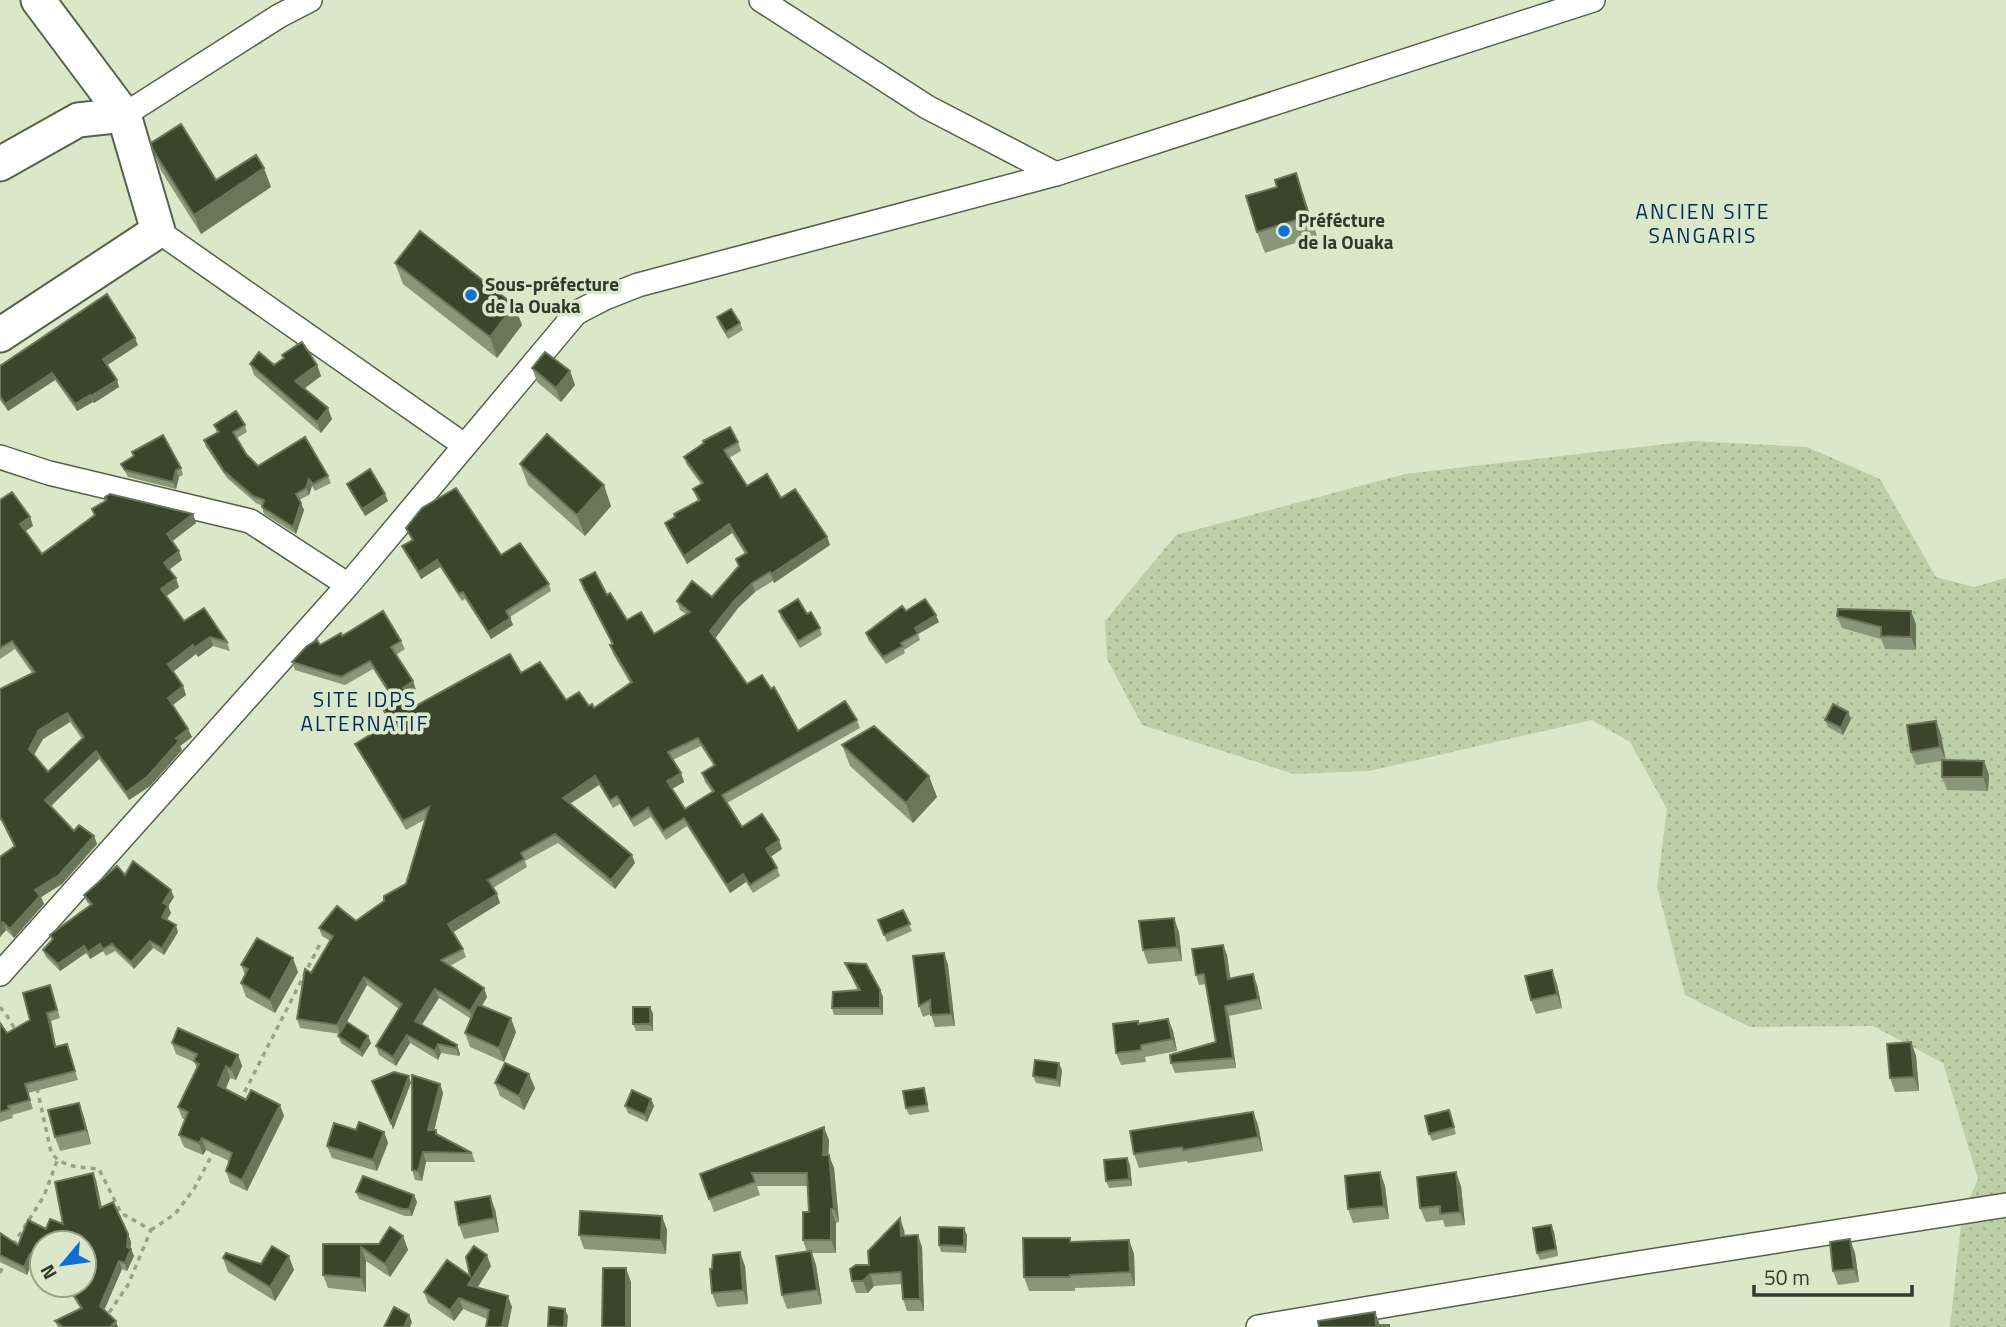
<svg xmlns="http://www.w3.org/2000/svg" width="2006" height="1327" font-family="'Titillium Web',sans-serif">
	<defs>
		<pattern id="grass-dots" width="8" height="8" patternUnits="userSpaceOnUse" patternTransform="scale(1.75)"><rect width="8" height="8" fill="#bdcfa6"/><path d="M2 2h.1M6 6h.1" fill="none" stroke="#a3b28f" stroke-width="1.8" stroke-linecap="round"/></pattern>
	</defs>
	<rect width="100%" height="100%" fill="#dae8c9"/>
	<path fill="url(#grass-dots)" d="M1692,441l115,6 73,32 56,98 38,10 32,-9v749h-56l12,-112 16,-36 -35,-116 -70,-37 -123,1 -65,-32 -28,-108 10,-78 -37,-67 -38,-22 -223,51 -75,3 -152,-49 -35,-66 -2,-38 71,-86 229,-61z"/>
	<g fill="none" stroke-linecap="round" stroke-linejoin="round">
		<g stroke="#566247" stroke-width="26">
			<path id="street" d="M761,0l166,107 129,67
				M124,115l155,-99 31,-16
				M158,231l306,214
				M0,457l49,16 201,48 98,64
				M0,974l348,-389 228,-272 29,-15 33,-13 418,-111 537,-174
				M1258,1327l361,-61 387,-61"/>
		</g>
		<g stroke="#566247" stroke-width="37">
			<path id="secondary" d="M0,164l78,-44 46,-5
				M0,335l158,-104 -34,-116 -86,-115"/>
		</g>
		<path stroke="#97a28a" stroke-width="3.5" stroke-dasharray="5 5" stroke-linecap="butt" d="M0,1007l10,13 6,12
			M37,1088l14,64c11,16 29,15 48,17l22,44 30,17 -23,55 -22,32
			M240,1101l80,-157
			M151,1230l24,-16 19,-25 20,-38
			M13,1245l31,-49 13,-35
			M0,1273l5,-11"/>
		<use href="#street" stroke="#fff" stroke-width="23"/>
		<use href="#secondary" stroke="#fff" stroke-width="33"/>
	</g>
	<path fill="#8a967a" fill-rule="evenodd" d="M151,143l65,37 55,7 -70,47 -41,-65z
		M1303,194l14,42 -52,17 -8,-21z
		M395,263l119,42 8,20 -25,33 -94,-74z
		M717,317l23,6 3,7 -15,9 -9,-15z
		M138,345l-31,20 10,15 2,7 -25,16 -1,-1 -16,9 -22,-31 -47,31 -8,-11v-34z
		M282,355l35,10 4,11 -17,13 28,30 -11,14 -67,-58 -4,-11 24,1 10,-6z
		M532,368l38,3 5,14 -14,17 -24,-20z
		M214,425h31l2,7 -10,6 9,16 12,12 70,10 3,7 -16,8 -3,-5 -3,9 -10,5 5,10 -8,24 -32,-20 -2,-8 -6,-3 -29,-25 -21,-31 -2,-7 13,-7z
		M738,442l3,9 -12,7 18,28 34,12 46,39 3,8 -56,38 -1,-2 -18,11 -17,16 -23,30 32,46 51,47 59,-11 3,8 -133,75 15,24 40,22 -12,8 7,11 3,8 -27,17 -7,-11 -16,11 -43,-67 -21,14 -15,-23 -17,10 -14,-23 -7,4 -14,-23 -29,19 65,59 -20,26 -57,-46 -33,18 2,6 -34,21 7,15 -47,29 10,17 3,8 -16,9 34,22 3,9 -5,9 34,26 -12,30 -34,-15 -5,-14 6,-14 -32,-21 -17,27 35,20 3,9 -1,2 -18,-3 -3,7 -28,-17 -14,23 -17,-11 -3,-9 23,-37 -32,-24 -27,49 -40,-6 -3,-9 14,-46 19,-32 -8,-5 -3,-8 37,-7 50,-37 20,-65 -20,11 -47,-78 -4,-8 35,-21 -9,-15 -3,-8 11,-6 -16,-25 -28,16 -50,-15 -3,-8 28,-17 22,-9 59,5 4,8 -9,6 17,26 3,9 -9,6 7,11 107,-34 45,27 28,8 36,-25 -17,-29 -3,-9 2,-1 -29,-55 -3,-9 27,15 20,25 27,14 32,-20 -6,-4 -3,-9 35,-4 27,-30 -3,-8 9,-5 -13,-21 -45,31 -19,-33 -3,-8 33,-22 -5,-12 8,-5 -14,-19 -3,-8zM701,746l13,20 -12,7 3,9 7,10 -27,17 -13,-20 12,-7 -3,-9 -8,-13z
		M132,452l49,16 2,7 -4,2 -3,12 -48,-12 -7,-13 12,-7z
		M520,464l91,42 -26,30 -57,-51z
		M347,484l41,17 -23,15 -15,-25z
		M105,497l88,17 3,9 -24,18 10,19 -13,10 10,17 -13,9 18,25 43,21 3,9 -17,-5 -15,11 -2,-3 -23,18 10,14 3,9 -13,10 19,32 -12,9 2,4 -32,36 -21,14 -30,-41 -48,47 23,25 20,5 3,8 -35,40 -21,13 3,7 -30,34 -8,-8 -6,7 14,-91 -13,-26 -1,1v-132l32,-16 -17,-24 -15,10v-159l30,17 3,9 -8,5 17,23 52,-38 -2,-7 14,-8zM70,722l12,17 -34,33 -14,-17 9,-16z
		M406,528l95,27 48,29 2,7 -41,26 3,8 -22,14 -26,-40 -3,2 -22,-34 -19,12 -16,-26 -3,-7 10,-5z
		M779,611l28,3 13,14 2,7 -22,13 -19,-30z
		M906,611l33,11 -21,12 2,6 -16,10 1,3 -19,11 -18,-24 -2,-7z
		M1837,616l79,8v26l-31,-1 -4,-10 -39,-11z
		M1851,719l-8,16 -15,-8 -3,-7z
		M1936,721l5,14 4,25 39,1 5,14 -1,16 -41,-1 -5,-13v-16l-26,4 -5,-13z
		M842,745l95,52 -24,26 -63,-57z
		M84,895l90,2 -6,9 3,7 -4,7 11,12 -14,23 -11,-7 -19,21 -19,-18 -9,5 -3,-5 -13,8 -4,-6 -26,18 -14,-14 -3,-7 9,-9 -2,-6 40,-30 -3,-3z
		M903,910l9,21 -25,11 -9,-22z
		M1179,932l3,29 -34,3 -5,-14z
		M1223,945l4,10 3,24 27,6 5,24 -33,7 7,52 -61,5 -4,-10 45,-21 -10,-58 -7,1 -3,-10z
		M944,953l4,12 7,61 -20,1 -4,-13 -8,3 -4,-11z
		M845,963l35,27 3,7v18h-49l-2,-7 26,-17z
		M241,965l57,7 -23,41 -29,-16 -5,-14 4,-8z
		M1552,970l5,14 5,24 -26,6 -5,-14z
		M53,993l7,25 -9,3 5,26 11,-3 11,36 -50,13 5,16 -21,6 1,3 -13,4v-99l7,10 23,-13z
		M650,1007l3,7v17h-17l-3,-7z
		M1168,1019l5,12 4,20 -32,6 1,5 -25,3 -5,-12 22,-32 1,3z
		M338,1036h30l3,7 -9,14 -21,-14z
		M1911,1042l5,14 3,35 -24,1 -5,-14z
		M172,1043l66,12 4,11 -6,14 -6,-2 -4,11 58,27 -37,75 -17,-8 -4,-12 3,-10 -23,-11 -3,5 -19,-8 -5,-12 6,-15 -3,-2 -4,-11 19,-38 -3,-7 -18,-8z
		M1062,1070l-2,17 -24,-4 -3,-7z
		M495,1083l40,5 -11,22 -24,-14z
		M440,1084l3,9 -9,37 4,4 34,19 3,9h-49l-4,19 -7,-1 -3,-10z
		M926,1095l3,17 -20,3 -3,-7z
		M651,1099l3,7 -7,16 -19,-9 -3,-7z
		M1449,1110l7,24 -24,7 -3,-7z
		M1253,1112l5,13 5,26 -75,12 -1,-2 -48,7 -5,-14z
		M84,1117l7,27 -31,7 -5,-14z
		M356,1130l28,2 4,11 -11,28 -45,-13 -5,-12z
		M829,1140l-1,15 6,13 5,54 -3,1v30h-24l4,12 6,39 -35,5 -5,-14 25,-43 -4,-12 6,-28 -1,-26h-51l3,9 -46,17 -14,-38z
		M1127,1158l3,7 2,21 -23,2 -3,-7z
		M1380,1172l5,14 4,33 -36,4 -5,-14z
		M93,1173l3,7 6,27 26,27 3,8v7l3,7 -7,15 -5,-2 -18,41 14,17h-60l-3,-6 25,-13 -14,-22 -8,-1h26l-42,-42v22l-10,-3 -5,13 -27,-13v-29l18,12 28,-16 17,-5z
		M1461,1186l4,39 -20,2 -2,-7 -17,2 -6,-14z
		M356,1192l58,3 3,7 -5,14h-7l-46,-17z
		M495,1209l4,23 -35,7 -5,-14z
		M662,1216l5,14 -1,24 -82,-5 -5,-14z
		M1551,1225l3,7 4,24 -18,4 -3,-7z
		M904,1230l1,6 17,11 2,64h-17l-4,-12 -1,-15 -28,2 -6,7h-12l-4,-12z
		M967,1235l-1,18 -25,-1 -2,-7z
		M403,1236l5,14 -18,27 -24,-16v31l-38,-4 -5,-13v-31h56z
		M1129,1240l5,14 1,32 -60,2v3h-46l-5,-14 47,-35z
		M1855,1253l4,29 -21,3 -5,-14z
		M223,1258l38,6 33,6 -19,31 -47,-29z
		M491,1266l-14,22 35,19 -25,12 -24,-10 -9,12 -26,-18 -4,-11 46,-16z
		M745,1266l3,38 -31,3 -5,-14z"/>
	<path fill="#6a765a" d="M264,168l7,19 -70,47 -7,-19z
		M1296,173l21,63 -8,-20z
		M514,305l8,20 -25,33 -7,-21z
		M135,338l3,7 -32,21 -3,-7z
		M317,365l4,11 -22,16 -4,-11z
		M570,371l5,14 -14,17 -5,-14z
		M52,373l3,7 -47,31 -3,-7z
		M117,380l2,7 -25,16 -3,-7z
		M90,395l3,7 -16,9 -2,-7z
		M328,408l4,11 -11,14 -4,-11z
		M176,470l3,7 -3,12 -3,-7z
		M309,479l3,7 -3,9 -3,-7z
		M604,485l7,21 -26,30 -8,-21z
		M385,494l3,7 -23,15 -3,-7z
		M301,503l3,7 -8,24 -3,-7z
		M193,514l3,9 -26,20 -3,-9z
		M30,517l3,9 -10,7 -3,-9z
		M729,524l3,9 -45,31 -3,-8z
		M827,537l3,8 -56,38 -3,-9z
		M179,551l3,9 -15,11 -3,-8z
		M437,560l3,7 -19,12 -2,-7z
		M176,578l3,9 -15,11 -3,-9z
		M752,583l3,9 -17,16 -24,32 -4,-9 25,-31z
		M1911,611l5,13v26l-5,-13z
		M936,615l3,7 -21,12 -3,-6z
		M510,618l3,7 -22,14 -3,-7z
		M210,637l3,9 -15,11 -4,-9z
		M193,645l3,9 -25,19 -3,-9z
		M413,681l3,9 -10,7 -3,-9z
		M183,686l3,9 -15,11 -3,-8z
		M1848,712l3,7 -8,16 -2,-7z
		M67,713l3,9 -27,17 -11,19 -3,-9 10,-19z
		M1936,721l5,14 5,26 -6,-14z
		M188,729l4,8 -12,9 2,4 -32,36 -21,14 -3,-8 50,-54z
		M96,751l3,8 -51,50 -3,-9z
		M1984,761l5,14 -1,16 -5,-14z
		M681,773l3,9 -14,8 -3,-9z
		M595,776l4,9 -33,21 -3,-8z
		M929,776l8,21 -24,26 -7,-20z
		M94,836l3,8 -35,40 -21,13 3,7 -30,34 -4,-9 25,-39z
		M779,840l3,9 -13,9 -3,-9z
		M632,855l3,8 -20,26 -4,-9z
		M743,874l3,8 -16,11 -3,-8z
		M171,890l3,7 -8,13 -3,-7z
		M497,894l3,9 -48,30 -4,-9z
		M168,906l3,7 -7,11 -2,-7z
		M1174,918l5,14 3,29 -5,-14z
		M3,922l3,8 -6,7v-12z
		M176,925l2,7 -14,23 -2,-7z
		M150,941l3,7 -19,21 -3,-7z
		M100,944l3,7 -13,8 -2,-7z
		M1223,945l4,10 5,34 -4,-10z
		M84,946l2,7 -26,18 -2,-7z
		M944,953l4,12 7,61 -4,-12z
		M293,958l5,14 -23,41 -5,-13z
		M1552,970l5,14 5,24 -5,-14z
		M1253,974l4,11 5,24 -4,-10z
		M364,977l3,8 -27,49 -3,-9z
		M484,988l3,9 -14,23 -3,-9z
		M435,989l4,9 -21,32 -3,-9z
		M880,990l3,7v18l-3,-7z
		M1225,1006l4,10 7,52 -3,-10z
		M650,1007l3,7v17l-3,-7z
		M47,1013l4,8 7,35 -3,-9z
		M511,1018l5,14 -12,30 -5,-14z
		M1168,1019l5,12 4,20 -5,-12z
		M407,1035l3,8 -14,23 -3,-9z
		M368,1036l3,7 -9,14 -2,-7z
		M1911,1042l5,14 3,35 -5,-14z
		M438,1044l3,9 -3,7 -3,-9z
		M457,1045l3,9 -1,2 -3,-8z
		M238,1055l4,11 -6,14 -5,-11z
		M1059,1063l3,7 -2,17 -3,-7z
		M226,1066l4,12 -8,19 -4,-12z
		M529,1074l6,14 -11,22 -5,-14z
		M409,1076l2,7 -18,47 -2,-7z
		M440,1084l3,9 -11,47 -4,-10z
		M651,1099l3,7 -7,16 -2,-7z
		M79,1103l5,14 7,27 -5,-14z
		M280,1105l4,11 -37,75 -5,-11z
		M1253,1112l5,13 5,26 -5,-14z
		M824,1127l5,13 -1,28 -5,-13z
		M384,1132l4,11 -11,28 -4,-11z
		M202,1138l4,12 -3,5 -4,-12z
		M423,1152l3,10 -4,19 -4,-10z
		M829,1155l5,13 5,54 -5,-13z
		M1127,1158l3,7 2,21 -3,-7z
		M1380,1172l5,14 4,33 -5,-13z
		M1456,1172l5,14 4,39 -5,-13z
		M93,1173l3,7 7,35 -3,-7z
		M414,1195l3,7 -5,14 -3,-7z
		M490,1196l5,13 4,23 -5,-14z
		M831,1209l5,14v30l-5,-13z
		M662,1216l5,14 -1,24 -5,-14z
		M900,1218l4,12 2,18 -5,-12z
		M1551,1225l3,7 4,24 -2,-7z
		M964,1228l3,7 -1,18 -2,-7z
		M128,1234l3,8 -1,8 1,-1 3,7 -7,15 -2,-8z
		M918,1235l4,12 2,64 -4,-12z
		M403,1236l5,14 -18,27 -5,-13z
		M1850,1239l5,14 4,29 -5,-13z
		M1129,1240l5,14 1,32 -5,-14z
		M361,1247l5,14v31l-5,-14z
		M811,1251l5,14 6,39 -5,-14z
		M740,1252l5,14 3,38 -5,-14z
		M30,1254l2,8 -5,13 -3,-8z
		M487,1255l4,11 -19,30 -4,-11z
		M289,1256l5,14 -19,31 -5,-14z
		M119,1261l3,8 -19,44 -3,-7z
		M626,1268l5,14v45h-5z
		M870,1274l4,12 -6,7 -5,-12z
		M508,1296l4,11 -4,20h-6z
		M459,1298l4,11 -9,12 -4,-11z
		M565,1309l3,7 -1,11h-3z
		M1375,1312l4,10v5l-3,-2z
		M409,1315l3,7 -2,5h-6z
		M116,1321l2,6h-8z"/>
	<path fill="#3a452b" stroke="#6a765a" stroke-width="2" fill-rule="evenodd" d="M181,124l35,56 40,-25 8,13 -70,47 -41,-65 -2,-7z
		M1296,173l13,43 -52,16 -11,-36 31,-9 -2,-7z
		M420,231l94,74 -24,32 -95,-74z
		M107,294l28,44 -32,21 14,21 -26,16 -1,-1 -15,9 -23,-31 -47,31 -5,-8v-30z
		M731,309l9,14 -14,9 -9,-15z
		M302,342l15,23 -22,16 33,27 -11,14 -67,-58 9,-12 15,13 10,-7 -2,-3z
		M545,352l25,19 -14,17 -24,-20z
		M236,411l9,14 -12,7 13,22 12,12 47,-29 23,39 -15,8 -4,-5 -3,9 -10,6 5,9 -8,24 -31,-20 2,-7 -11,-4 -29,-25 -20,-31 15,-8 -5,-7z
		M730,427l8,15 -14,8 23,36 20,-12 14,24 14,-9 32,48 -56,37 -1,-2 -18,11 -17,17 -25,31 37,53 15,-9 9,14 3,-2 24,44 47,-30 12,19 -135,75 20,32 20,-13 17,26 -13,9 11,19 -27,17 -7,-11 -16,11 -43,-67 -21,13 -15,-23 -17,11 -14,-23 -7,4 -15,-24 -32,22 69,57 -21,25 -56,-46 -34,19 3,6 -36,21 9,14 -49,30 15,25 -22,11 43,28 -14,23 -35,-22 -20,32 42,24 -1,3 -18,-4 -3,7 -28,-16 -14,22 -17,-11 26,-42 -38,-27 -27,48 -40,-6 8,-50 6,4 22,-37 -14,-8 18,-22 19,15 28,-20v-5l22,-12 23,-77 -26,14 -48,-77 36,-22 -13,-22 14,-8 -3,-1 -19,-30 -29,16 -49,-15 15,-16 10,-6 3,5 21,-12 1,3 41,-25 18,30 -10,6 22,34 -10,7 11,19 96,-53 11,19 19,-11 26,38 13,-8 10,14 3,-2 2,4 38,-26 -22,-37 3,-1 -33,-64 15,-8 12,23 3,-2 17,27 14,-8 13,22 36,-22 -13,-11 15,-20 20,16 27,-31 -3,-7 11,-6 -18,-29 -45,32 -19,-33 10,-6 -1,-3 26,-14 -7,-11 10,-6 -19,-26 20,-14 -1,-2zM698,738l17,27 -13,8 12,18 -29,18 -18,-28 14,-8 -13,-21z
		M547,434l57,51 -27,30 -57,-51z
		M163,435l18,33 -5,2 -3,12 -48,-12 -4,-6 13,-8 -2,-4z
		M370,469l15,25 -23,15 -15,-25z
		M456,488l45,67 19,-12 29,41 -43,27 4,7 -22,14 -25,-40 -4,2 -22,-34 -18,12 -17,-26 11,-6 -7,-12 16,-20z
		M12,492l18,25 -10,7 22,30 53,-39 -3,-6 15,-9 -2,-3 5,-3 83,20 -26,20 12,17 -15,12 12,15 -15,11 23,32 20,-13 23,34 -17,-5 -16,11 -1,-3 -25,19 15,22 -15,12 20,31 -12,9 3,3 -32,36 -21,15 -30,-41 -51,49 29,31 5,-6 15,11 -35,39 -24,15 5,6 -30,33 -7,-7 -3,3v-68l15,-11 -15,-30v-127l35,-17 -23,-31 -12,7v-148zM67,713l17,24 -36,35 -19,-23 10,-19z
		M798,599l9,15 4,-2 9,16 -22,13 -19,-30z
		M925,599l11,16 -21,13 3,5 -17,10 2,3 -20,11 -17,-24 36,-27 4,5z
		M1838,609l73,2v26l-30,-1v-9l-44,-11z
		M1833,704l15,8 -7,16 -16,-8z
		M1936,721l4,26 -29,5 -4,-27z
		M874,726l55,50 -23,27 -64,-58z
		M1942,760l42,1 -1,16h-41z
		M133,861l38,29 -8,13 5,3 -6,11 14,8 -14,23 -12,-7 -19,21 -19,-18 -9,5 -3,-5 -12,8 -4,-6 -26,18 -15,-14 10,-11 -3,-4 42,-31 -8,-9 33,-29 8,9z
		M903,910l7,14 -26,11 -6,-15z
		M1174,918l3,29 -34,3 -4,-29z
		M257,938l36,20 -23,42 -29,-17 7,-14 -7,-4z
		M1223,945l5,34 25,-5 5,25 -33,7 8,52 -62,5 -1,-8 46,-13 -12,-68 -8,1 -4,-26z
		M944,953l7,61 -20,1 -1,-15 -11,6 -6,-50z
		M845,963l21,1 14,26v18h-48l1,-16 27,-2z
		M1552,970l5,24 -26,6 -6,-24z
		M50,985l7,25 -10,3 8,34 12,-3 8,27 -50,13 5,16 -22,6 2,3 -10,3v-89l7,10 23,-13 -7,-27z
		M477,1004l34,14 -12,30 -34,-15z
		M633,1007h17v17h-17z
		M1168,1019l4,20 -31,6v5l-25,3 -3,-29 25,-3v3z
		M347,1022l21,14 -8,14 -22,-14z
		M178,1028l60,27 -7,14 -5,-3 -8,19 28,15 5,-10 29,15 -38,75 -16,-9 6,-18 -30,-15 -3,5 -20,-8 9,-23 -10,-5 21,-43 -5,-3 3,-7 -25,-11z
		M1911,1042l3,35 -24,1 -3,-34z
		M1035,1060l24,3 -2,17 -24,-4z
		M505,1063l24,11 -10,22 -24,-13z
		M394,1072l15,4 -18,47 -19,-42z
		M412,1075l28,9 -12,46h8v4l36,19 -49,-1 -5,19 -6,-1z
		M924,1088l3,17 -21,3 -3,-17z
		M632,1090l19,9 -6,16 -20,-9z
		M79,1103l7,27 -31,7 -7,-27z
		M1449,1110l5,17 -25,7 -4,-18z
		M1253,1112l5,25 -75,13 -1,-3 -48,7 -4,-23z
		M359,1122l25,10 -11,28 -46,-14 7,-23 22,7z
		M824,1127l-1,28h6l5,54h-3v31h-28v-28h6l-2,-39h-55l3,9 -46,17 -9,-25z
		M1127,1158l2,21 -23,2 -2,-21z
		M1380,1172l4,34 -36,3 -3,-33z
		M1456,1172l4,40 -20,2v-8l-20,2 -3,-31z
		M93,1173l7,35 13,-6 15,32 -1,13 4,2 -6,14 -6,-2 -19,45 16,15 -6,6h-47l-8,-6 27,-13 -14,-23h16v-42h-42v15l-12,-4 -6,13 -24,-12v-22l18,12 10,-25 18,9 4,-10 13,5 -8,-42z
		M363,1176l51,19 -5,14h-7l-46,-17z
		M490,1196l4,22 -35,7 -4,-23z
		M580,1211l82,5 -1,24 -82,-5z
		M900,1218l1,18 17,-1 2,64h-17l-2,-27 -31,2 -7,7h-11l-2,-12 6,-4h13l-1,-14z
		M1551,1225l5,24 -19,4 -4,-25z
		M390,1227l13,9 -18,28 -24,-17v31l-38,-3v-31h56z
		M939,1227l25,1v18l-25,-1z
		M1023,1238h47v4l59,-2 1,32 -60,3v2h-46z
		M1850,1239l4,30 -21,2 -3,-29z
		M272,1246l17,10 -19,31 -47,-29 3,-5 35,11z
		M474,1246l13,9 -19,30 40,11 -6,31h-16l3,-17 -30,-12 -9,12 -26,-18 23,-32 23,16 -4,-19z
		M811,1251l6,39 -35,5 -6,-39z
		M740,1252l3,38 -31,3 -2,-24h2l1,-14z
		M603,1268h23v59h-24z
		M394,1307l15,8 -5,12h-20z
		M549,1307l16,2 -1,18 -16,-1z
		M1375,1312l1,13h13v2h-70l-1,-6z"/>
	<g fill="#0f6fd7" stroke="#dae8c9" stroke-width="2.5">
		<circle cx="1284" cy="231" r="7"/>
		<circle cx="471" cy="295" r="7"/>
	</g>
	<g text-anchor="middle" stroke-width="7" stroke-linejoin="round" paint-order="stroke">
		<g font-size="19" font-weight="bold" fill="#32382b" stroke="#dae8c9" text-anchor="start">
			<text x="1298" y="227">Préfécture<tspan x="1298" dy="22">de la Ouaka</tspan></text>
			<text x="485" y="291">Sous-préfecture<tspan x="485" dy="22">de la Ouaka</tspan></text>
		</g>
		<g font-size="21" letter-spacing="2" fill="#00295b" stroke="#dae8c9">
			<text x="1703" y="219">ANCIEN SITE<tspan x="1703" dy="24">SANGARIS</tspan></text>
			<text x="365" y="707">SITE IDPS<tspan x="365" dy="24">ALTERNATIF</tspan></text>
		</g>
	</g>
	<g transform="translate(63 1264) rotate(241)"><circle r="33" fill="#dae8c9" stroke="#97a28a" stroke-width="2"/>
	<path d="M0-5L12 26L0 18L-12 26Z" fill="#0f6fd7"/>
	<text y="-10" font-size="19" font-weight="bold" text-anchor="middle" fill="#32382b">N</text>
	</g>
	<path d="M1754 1285v10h158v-10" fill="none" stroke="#32382b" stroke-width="3.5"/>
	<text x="1764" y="1285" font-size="21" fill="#32382b" stroke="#dae8c9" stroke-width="5" paint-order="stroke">50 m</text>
</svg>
